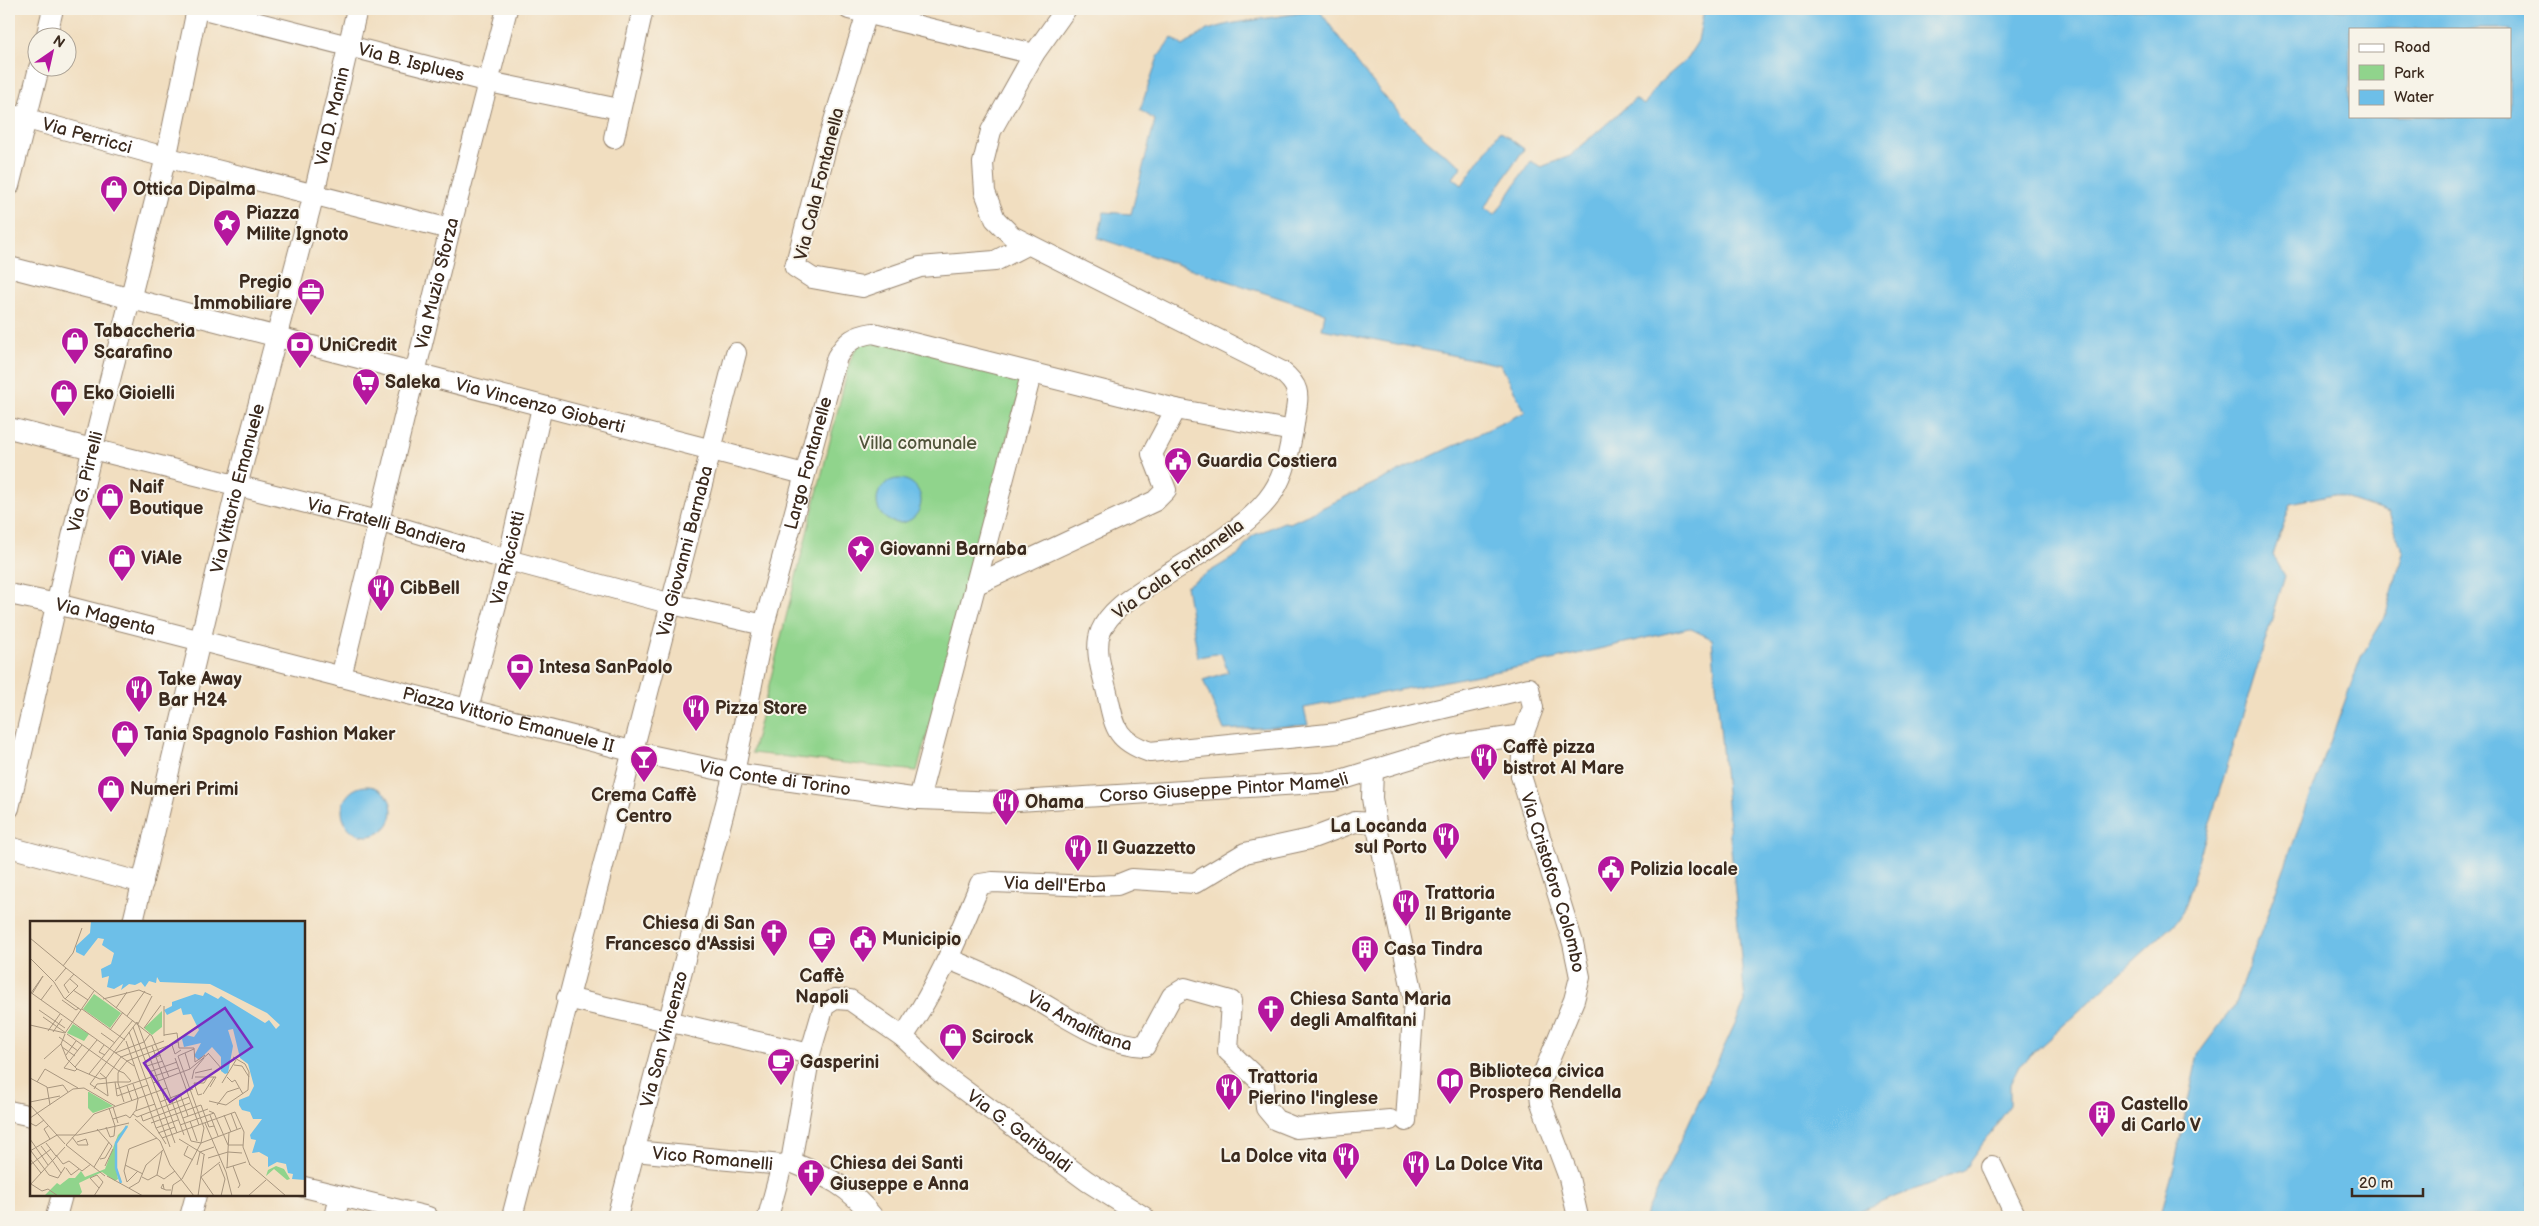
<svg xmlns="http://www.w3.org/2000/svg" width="2539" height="1226" font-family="'Balsamiq Sans',sans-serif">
	<rect width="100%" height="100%" fill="#f7f3e8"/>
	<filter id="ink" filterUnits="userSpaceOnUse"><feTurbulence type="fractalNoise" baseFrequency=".02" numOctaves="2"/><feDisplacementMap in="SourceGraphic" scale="10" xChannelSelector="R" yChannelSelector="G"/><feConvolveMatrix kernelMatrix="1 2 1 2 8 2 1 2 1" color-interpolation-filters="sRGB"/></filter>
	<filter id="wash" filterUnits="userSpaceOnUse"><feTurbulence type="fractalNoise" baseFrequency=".0096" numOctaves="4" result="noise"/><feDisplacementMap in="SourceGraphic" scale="20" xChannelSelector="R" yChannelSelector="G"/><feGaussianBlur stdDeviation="1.12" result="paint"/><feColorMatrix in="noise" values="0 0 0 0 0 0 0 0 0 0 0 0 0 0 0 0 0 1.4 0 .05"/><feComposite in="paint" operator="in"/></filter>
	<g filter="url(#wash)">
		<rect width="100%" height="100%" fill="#f1dec0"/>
		<path fill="#90d48c" stroke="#667f55" d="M875,339l149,38 -107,394 -165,-18 98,-392 9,-18z"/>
		<path fill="#6dbfe8" stroke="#547483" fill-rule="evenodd" d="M1704,9h826v1208h-370l14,-50 24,-113 36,-48 127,-349 24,-40 18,-64 -14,-40 -56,-19 -42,9 -18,52 12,21 -102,335 -8,12 -156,143 -9,18v22l-47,65 -120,46h-198l100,-215 -33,-363 -23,-11 -159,37 -226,43 4,17 -84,5 -21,-50 25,-8 -7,-19 -23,4 -12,-71 53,-32 13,-18 32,-14 6,1 235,-111 -24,-47 -179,-36 3,-16 -227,-75 6,-26 27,2 24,-94 -15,-10 18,-53 14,-19 11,8 24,-16 22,-6 90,-14c41,56 83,119 143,156l-9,12 9,7 38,-54 24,18 -40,59 11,7 36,-54 10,6 29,-11 65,-57 9,6 14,-21 28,-24 12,-19zM2350,29h160v87h-160z
			M877 501a22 22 0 1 1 44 0a22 22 0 1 1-44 0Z
			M342 811a25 25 0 1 1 50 0a25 25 0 1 1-50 0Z"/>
	</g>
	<g filter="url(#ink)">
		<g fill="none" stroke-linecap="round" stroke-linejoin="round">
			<g stroke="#96846f" stroke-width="22">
				<g id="street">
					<path id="s1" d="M204,9l285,73 130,27"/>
					<path d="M849,9l185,45"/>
					<path id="s2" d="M1066,9l-32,45 -43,77 -8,32 2,29 10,27 17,17 269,135c23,18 16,27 13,53 -4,23 -8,48 -21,68 -22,35 -90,72 -126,95 -17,11 -38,25 -46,44 -8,20 3,46 7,66 7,32 9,44 42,55l188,-19 191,-45 4,20 -10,27 -2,41 52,167 7,34 -6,23 -35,84 2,19 28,75 9,39"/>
					<path d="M867,13l-40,131 -32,123 17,11 50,9 58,-20 75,-6 33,-17"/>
					<path d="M46,38l7,-29"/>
					<path id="s3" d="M9,114l156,43 285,72"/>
					<path d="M614,138l29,-129"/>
					<path d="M9,186l30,-118"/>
					<path id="s4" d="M9,267l795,207"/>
					<path id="s5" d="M9,428l369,93 130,39 164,44 92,21"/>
					<path d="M975,585l180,-84 11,-11 -14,-36 24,-45"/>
					<path id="s6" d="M9,594l48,10 574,147 103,22 185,26 81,3 334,-20 121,-37 68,-10"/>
					<path id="s7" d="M341,677l109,-448 57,-220"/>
					<path id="s8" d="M468,709l40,-149 34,-153"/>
					<path d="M919,799l112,-424"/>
					<path id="s9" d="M9,808l83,-357 77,-306 28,-136"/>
					<path d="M1376,823l38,176 -8,122"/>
					<path d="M9,847l134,36"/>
					<path id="s10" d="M133,922l104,-436 77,-292 43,-185"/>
					<path id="s11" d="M949,959c26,11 52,22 77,35 38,20 74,50 119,52l27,-50 13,-8 46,13 -3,50 36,34 2,23 10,12 20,8 94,-8"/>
					<path d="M567,998l243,56"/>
					<path id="s12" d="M903,1037l38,36 146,108 57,36"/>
					<path d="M9,1111l22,5"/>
					<path id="s13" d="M634,1151l148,14 9,-3"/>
					<path id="s14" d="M791,1162l19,-108 14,-48 11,-7 15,1 53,37c33,-48 55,-99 77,-153l13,-2 99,4 25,-1 15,-6 63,4 50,-30 65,-14 45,-17 21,1 -4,-25 1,-27"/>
					<path d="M791,1162c37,15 57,23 82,55"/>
					<path d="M1992,1166l24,51"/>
					<path d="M304,1187l124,30"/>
					<path d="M56,1217l6,-22"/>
					<path d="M190,1217l6,-22"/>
					<path d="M335,1217l5,-21"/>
					<path id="s15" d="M512,1217l224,-864"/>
					<path id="s16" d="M617,1217l117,-444 30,-148 73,-268c10,-16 17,-21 36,-24l303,76 117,22"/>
					<path d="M768,1217l14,-52"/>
				</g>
			</g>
			<use href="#street" stroke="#fff" stroke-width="20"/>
		</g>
	</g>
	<defs>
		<g id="shop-pin" transform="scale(1.4375)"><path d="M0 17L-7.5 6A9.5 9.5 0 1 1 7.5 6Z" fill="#b5179e" stroke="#f7f3e8"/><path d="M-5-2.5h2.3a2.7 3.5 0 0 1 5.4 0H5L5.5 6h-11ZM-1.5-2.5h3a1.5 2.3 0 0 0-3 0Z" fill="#fff"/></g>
		<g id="sight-pin" transform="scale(1.4375)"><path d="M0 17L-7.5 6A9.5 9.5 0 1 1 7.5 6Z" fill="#b5179e" stroke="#f7f3e8"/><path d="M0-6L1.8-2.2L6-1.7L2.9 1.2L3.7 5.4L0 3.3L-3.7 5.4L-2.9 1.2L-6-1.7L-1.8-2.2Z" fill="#fff"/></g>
		<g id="office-pin" transform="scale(1.4375)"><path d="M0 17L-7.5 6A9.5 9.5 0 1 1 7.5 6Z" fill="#b5179e" stroke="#f7f3e8"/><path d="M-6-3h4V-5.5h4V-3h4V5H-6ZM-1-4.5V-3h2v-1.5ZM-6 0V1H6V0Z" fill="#fff"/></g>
		<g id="bank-pin" transform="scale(1.4375)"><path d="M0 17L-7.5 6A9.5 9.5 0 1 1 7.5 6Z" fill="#b5179e" stroke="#f7f3e8"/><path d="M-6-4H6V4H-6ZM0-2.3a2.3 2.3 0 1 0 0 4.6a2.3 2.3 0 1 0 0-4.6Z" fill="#fff"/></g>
		<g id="supermarket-pin" transform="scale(1.4375)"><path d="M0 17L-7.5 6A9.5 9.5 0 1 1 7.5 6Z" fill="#b5179e" stroke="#f7f3e8"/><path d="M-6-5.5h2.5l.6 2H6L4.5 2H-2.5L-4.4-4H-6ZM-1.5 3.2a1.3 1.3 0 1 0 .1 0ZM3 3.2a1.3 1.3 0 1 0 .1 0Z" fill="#fff"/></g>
		<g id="civic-pin" transform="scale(1.4375)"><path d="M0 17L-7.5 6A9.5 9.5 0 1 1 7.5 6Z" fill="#b5179e" stroke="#f7f3e8"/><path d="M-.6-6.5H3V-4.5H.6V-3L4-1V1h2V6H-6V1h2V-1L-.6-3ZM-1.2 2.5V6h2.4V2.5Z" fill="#fff"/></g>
		<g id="restaurant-pin" transform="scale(1.4375)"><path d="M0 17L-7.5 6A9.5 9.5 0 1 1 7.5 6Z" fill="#b5179e" stroke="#f7f3e8"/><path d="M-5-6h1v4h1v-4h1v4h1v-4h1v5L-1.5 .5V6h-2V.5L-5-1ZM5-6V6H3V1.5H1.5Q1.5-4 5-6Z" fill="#fff"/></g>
		<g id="bar-pin" transform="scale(1.4375)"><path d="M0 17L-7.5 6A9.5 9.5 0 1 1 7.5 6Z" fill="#b5179e" stroke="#f7f3e8"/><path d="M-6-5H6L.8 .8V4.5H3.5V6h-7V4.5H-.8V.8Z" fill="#fff"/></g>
		<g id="church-pin" transform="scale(1.4375)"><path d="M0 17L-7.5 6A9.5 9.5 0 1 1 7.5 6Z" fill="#b5179e" stroke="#f7f3e8"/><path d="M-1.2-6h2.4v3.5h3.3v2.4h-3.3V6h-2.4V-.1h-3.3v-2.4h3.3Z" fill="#fff"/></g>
		<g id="cafe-pin" transform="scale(1.4375)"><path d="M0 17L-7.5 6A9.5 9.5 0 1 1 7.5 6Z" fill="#b5179e" stroke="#f7f3e8"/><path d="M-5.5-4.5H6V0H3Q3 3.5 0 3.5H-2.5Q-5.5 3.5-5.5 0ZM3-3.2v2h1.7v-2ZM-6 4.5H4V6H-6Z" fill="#fff"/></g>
		<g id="building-pin" transform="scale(1.4375)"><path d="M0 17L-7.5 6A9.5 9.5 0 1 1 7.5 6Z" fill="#b5179e" stroke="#f7f3e8"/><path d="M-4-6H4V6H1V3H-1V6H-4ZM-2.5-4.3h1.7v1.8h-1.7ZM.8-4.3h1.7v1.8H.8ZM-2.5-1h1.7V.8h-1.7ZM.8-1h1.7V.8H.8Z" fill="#fff"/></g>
		<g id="library-pin" transform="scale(1.4375)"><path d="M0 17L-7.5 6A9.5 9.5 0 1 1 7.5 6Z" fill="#b5179e" stroke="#f7f3e8"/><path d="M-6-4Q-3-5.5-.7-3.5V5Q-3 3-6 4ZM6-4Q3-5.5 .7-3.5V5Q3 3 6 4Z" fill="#fff"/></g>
	</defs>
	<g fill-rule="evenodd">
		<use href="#shop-pin" x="114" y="189"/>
		<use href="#sight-pin" x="227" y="223"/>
		<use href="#office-pin" x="311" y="292"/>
		<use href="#shop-pin" x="75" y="341"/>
		<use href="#bank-pin" x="300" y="345"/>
		<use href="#supermarket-pin" x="366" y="382"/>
		<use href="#shop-pin" x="64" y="393"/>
		<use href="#civic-pin" x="1178" y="461"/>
		<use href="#shop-pin" x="110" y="497"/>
		<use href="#sight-pin" x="861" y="549"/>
		<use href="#shop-pin" x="122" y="558"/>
		<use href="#restaurant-pin" x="381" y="588"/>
		<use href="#bank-pin" x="520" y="667"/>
		<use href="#restaurant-pin" x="139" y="689"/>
		<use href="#restaurant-pin" x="696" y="708"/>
		<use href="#shop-pin" x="125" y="734"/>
		<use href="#restaurant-pin" x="1484" y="757"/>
		<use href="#bar-pin" x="644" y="759"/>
		<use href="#shop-pin" x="111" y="789"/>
		<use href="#restaurant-pin" x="1006" y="802"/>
		<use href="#restaurant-pin" x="1446" y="836"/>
		<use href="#restaurant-pin" x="1078" y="848"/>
		<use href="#civic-pin" x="1611" y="869"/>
		<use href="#restaurant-pin" x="1406" y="903"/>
		<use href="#church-pin" x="774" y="933"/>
		<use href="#civic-pin" x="863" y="939"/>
		<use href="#cafe-pin" x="822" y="940"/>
		<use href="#building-pin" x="1365" y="949"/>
		<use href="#church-pin" x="1271" y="1009"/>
		<use href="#shop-pin" x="953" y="1037"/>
		<use href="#cafe-pin" x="781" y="1062"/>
		<use href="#library-pin" x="1450" y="1081"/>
		<use href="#restaurant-pin" x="1229" y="1087"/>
		<use href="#building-pin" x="2102" y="1114"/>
		<use href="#restaurant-pin" x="1346" y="1156"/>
		<use href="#restaurant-pin" x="1416" y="1164"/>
		<use href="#church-pin" x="811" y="1173"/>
	</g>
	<g text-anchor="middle" stroke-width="4" stroke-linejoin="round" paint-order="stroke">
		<g font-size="18" fill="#3b2a1e" stroke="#f7f3e8">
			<text dy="6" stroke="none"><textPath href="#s1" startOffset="214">Via B. Isplues</textPath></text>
			<text dy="6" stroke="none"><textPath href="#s10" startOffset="830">Via D. Manin</textPath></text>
			<text dy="6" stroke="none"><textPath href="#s3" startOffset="81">Via Perricci</textPath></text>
			<text transform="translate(819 184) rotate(-76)" y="6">Via Cala Fontanella</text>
			<text dy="6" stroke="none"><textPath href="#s7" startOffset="405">Via Muzio Sforza</textPath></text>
			<text dy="6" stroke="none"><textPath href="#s4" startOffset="549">Via Vincenzo Gioberti</textPath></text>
			<text dy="6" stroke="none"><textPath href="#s16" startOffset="778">Largo Fontanelle</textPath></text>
			<text dy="6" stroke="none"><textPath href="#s9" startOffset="335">Via G. Pirrelli</textPath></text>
			<text dy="6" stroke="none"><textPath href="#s10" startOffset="446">Via Vittorio Emanuele</textPath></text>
			<text dy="6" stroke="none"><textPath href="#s5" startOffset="390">Via Fratelli Bandiera</textPath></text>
			<text dy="6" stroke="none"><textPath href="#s15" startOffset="688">Via Giovanni Barnaba</textPath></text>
			<text dy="6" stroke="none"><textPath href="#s8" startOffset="156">Via Ricciotti</textPath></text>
			<text transform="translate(1178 569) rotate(-36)" y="6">Via Cala Fontanella</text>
			<text dy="6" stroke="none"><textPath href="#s6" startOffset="99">Via Magenta</textPath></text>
			<text dy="6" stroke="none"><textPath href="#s6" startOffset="515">Piazza Vittorio Emanuele II</textPath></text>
			<text dy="6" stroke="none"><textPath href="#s6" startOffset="788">Via Conte di Torino</textPath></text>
			<text dy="6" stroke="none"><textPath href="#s6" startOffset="1239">Corso Giuseppe Pintor Mameli</textPath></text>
			<text dy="6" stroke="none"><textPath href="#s14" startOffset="499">Via dell'Erba</textPath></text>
			<text dy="6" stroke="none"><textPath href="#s2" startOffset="1642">Via Cristoforo Colombo</textPath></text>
			<text dy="6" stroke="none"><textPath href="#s11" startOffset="145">Via Amalfitana</textPath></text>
			<text dy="6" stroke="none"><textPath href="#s16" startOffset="184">Via San Vincenzo</textPath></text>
			<text dy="6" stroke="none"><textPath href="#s12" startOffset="150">Via G. Garibaldi</textPath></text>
			<text dy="6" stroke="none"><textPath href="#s13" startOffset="79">Vico Romanelli</textPath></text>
		</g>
		<g font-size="18" font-weight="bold" fill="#3b2a1e" stroke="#f7f3e8" text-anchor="start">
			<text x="133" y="195">Ottica Dipalma</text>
			<text x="246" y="219">Piazza<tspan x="246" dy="21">Milite Ignoto</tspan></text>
			<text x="292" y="288" text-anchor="end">Pregio<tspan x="292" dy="21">Immobiliare</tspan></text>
			<text x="94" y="337">Tabaccheria<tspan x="94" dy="21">Scarafino</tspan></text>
			<text x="319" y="351">UniCredit</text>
			<text x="385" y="388">Saleka</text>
			<text x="83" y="399">Eko Gioielli</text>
			<text x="1197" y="467">Guardia Costiera</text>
			<text x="129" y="493">Naif<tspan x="129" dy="21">Boutique</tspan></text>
			<text x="880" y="555">Giovanni Barnaba</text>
			<text x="141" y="564">ViAle</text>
			<text x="400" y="594">CibBell</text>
			<text x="539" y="673">Intesa SanPaolo</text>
			<text x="158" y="685">Take Away<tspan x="158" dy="21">Bar H24</tspan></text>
			<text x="715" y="714">Pizza Store</text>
			<text x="144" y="740">Tania Spagnolo Fashion Maker</text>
			<text x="1503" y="753">Caffè pizza<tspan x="1503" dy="21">bistrot Al Mare</tspan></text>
			<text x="130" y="795">Numeri Primi</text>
			<text x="644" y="801" text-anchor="middle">Crema Caffè<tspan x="644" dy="21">Centro</tspan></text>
			<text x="1025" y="808">Ohama</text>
			<text x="1427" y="832" text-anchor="end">La Locanda<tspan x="1427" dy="21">sul Porto</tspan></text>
			<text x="1097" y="854">Il Guazzetto</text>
			<text x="1630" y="875">Polizia locale</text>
			<text x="1425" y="899">Trattoria<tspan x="1425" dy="21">Il Brigante</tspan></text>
			<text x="755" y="929" text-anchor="end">Chiesa di San<tspan x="755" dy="21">Francesco d'Assisi</tspan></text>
			<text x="882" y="945">Municipio</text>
			<text x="1384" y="955">Casa Tindra</text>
			<text x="822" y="982" text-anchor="middle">Caffè<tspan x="822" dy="21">Napoli</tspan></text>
			<text x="1290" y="1005">Chiesa Santa Maria<tspan x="1290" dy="21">degli Amalfitani</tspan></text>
			<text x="972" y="1043">Scirock</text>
			<text x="800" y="1068">Gasperini</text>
			<text x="1469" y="1077">Biblioteca civica<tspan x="1469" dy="21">Prospero Rendella</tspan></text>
			<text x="1248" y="1083">Trattoria<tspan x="1248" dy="21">Pierino l'inglese</tspan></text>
			<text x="2121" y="1110">Castello<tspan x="2121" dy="21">di Carlo V</tspan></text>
			<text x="1327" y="1162" text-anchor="end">La Dolce vita</text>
			<text x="830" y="1169">Chiesa dei Santi<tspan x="830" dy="21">Giuseppe e Anna</tspan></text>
			<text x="1435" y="1170">La Dolce Vita</text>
		</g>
		<g font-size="18" fill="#50543a" stroke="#f7f3e8">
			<text x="918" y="449">Villa comunale</text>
		</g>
	</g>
	<g transform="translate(30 921)">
		<rect width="275" height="275" fill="#f1dec0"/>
		<path d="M64,73l27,19 -11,15 -27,-19zM132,90v16l-10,8 -8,-7zM43,103l16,10 -5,7 -17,-8zM58,171h1l24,14 -20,7 -5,-5zM99,203l-12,18 -1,26 2,11 -3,2 -13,-9 -23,11 3,9 -3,4 -34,-1 12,-12 3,2 9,-7h6l6,-7 4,6 20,-8 13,-34zM246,245l8,3 6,10 -3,1 -13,-11 -8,7 2,-6z" fill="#90d48c"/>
		<path d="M61,0h214v259l-13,-1 1,-5 -5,-1 -2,-9 -9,-2 -9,5v-10l-9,-5 -7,1 4,-13 -5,-1 -1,-4 12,-16h-9l-3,-7 -8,-2 -3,-5v-5l10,-4 5,-10 -6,-22 -8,-6 -7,-29 -5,1 5,16 -5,27 -3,1 -4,-3v-14l-9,-10 -13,13 -5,-4 7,-13 -17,4 -2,-8 4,-4 8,2 5,-7 -8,-16 -8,1 -2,-7 -14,7 -3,-5 8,-4v-4l23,-8 8,2 2,-4 13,7 3,-3 44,27 4,-3 7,9 4,-4 -13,-12 -57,-29 -50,-2 -3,-5 -1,6 -7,-2 -4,6 -4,-5 -6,3 -6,-1 -8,6 2,-6 -9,5 -7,-2 2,-11 -7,2 -1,-9 10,-5 3,-11 -12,-8 2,-6 -6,-1 -14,18 -8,-4v-6l14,-13z" fill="#6dbfe8"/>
		<path fill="none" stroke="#6dbfe8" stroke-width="2.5" d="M91,262l-5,-15v-25l11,-17"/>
		<path fill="none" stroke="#a8967f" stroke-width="1" d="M0,17l36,30M0,37l24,24 10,16 17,12M33,45l10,-13 9,-25M36,47l86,68 17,41M25,60l11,-13M43,69l15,10M0,71l104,74M1,72l12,-17 -11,18M39,72l-5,-8 10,-11M35,78l13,-13 -8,-7M73,78l36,-9 12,5M11,79l11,-15M32,79l14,10 3,-2M134,85v30M86,87l11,-16M52,88l43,31M9,89l26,18M97,95l18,-25M13,96l23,16M108,103l14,-28M0,104l35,8M103,106l42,116M114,107l17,-23M80,109l13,-18M18,110l12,-17M23,111l9,-13M99,111l41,115M35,112l29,-42M71,112l14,10M37,113l52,37 8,-10 51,-19M134,114l13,-2 2,15h15l1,14 10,-7M29,116l19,14M96,120l30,87 10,16M31,123l6,15 10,10 23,10 6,-1 15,-21 43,-16M74,124l-5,7 6,3M142,124l3,9 6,-4M122,125l32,89M32,126l13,9M85,132l29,-11 6,-8M155,132l5,16M178,132l14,16M36,134l10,-14M145,137l24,67M14,138l17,-15 4,-10M115,140l16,-6M204,144l8,1 7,11M117,145l16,-5M45,146l22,-27M47,148l-2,2 -11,-3 18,-23M119,151l28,-10M70,152l6,5 2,18 -18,-12 47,-62 40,111M165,152l17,-4M59,153l44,-54M165,156h21l-6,10M197,156l5,5 3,-2 8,14M0,157l17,9 3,18M162,158l2,-9 10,-12M7,161l8,-13 33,19M85,161l2,14 31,-11M123,162l37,-14 18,-15M164,162h10l4,-6M164,162l4,12 4,-1M192,162l14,-23M103,163l5,15 -2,11M97,165l5,15M17,167l16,-3 5,7M64,168l3,-5 10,-1 8,-1h14l2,-1 -7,-8 -5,-2 -1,2v10l6,19M86,168l62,-21M150,173l8,22M173,173l11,-17M145,175l16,45 10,2M179,180l17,4 22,-15 1,-18 -4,-8 -12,-7M0,181l30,-6M130,181l33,-13M0,184l35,39M187,184l10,-13 12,-4M83,186l5,16M179,190l5,2 14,32h15M201,192l6,16M103,193l4,3 52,-20M111,194l2,6 47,-18M180,194l8,21M194,194l7,17M0,197l43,-29 11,-1 31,18M153,197l25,-9M83,198l13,-4 4,3 5,-7 20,-7M105,198l25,22 10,24 24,31M160,200l7,20M0,202l6,3 8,-6M121,202l50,-18 8,22 5,-1M175,202l21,49 6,24M150,204l34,-12M18,205l-4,3 6,10M76,206l4,10 4,-1 1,-10 -6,-18M126,207l22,-8M67,208l15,17 -7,12 -5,1M128,212l17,-6M42,216l6,8h10l-2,-6 -9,3M132,217l73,-26 9,20 -1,15 7,18M0,218l18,26M149,218l26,16M16,222l10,13M171,222l40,-15M36,224l28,-31 73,-26M36,224l39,31M11,225l11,14M158,225l-4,9 9,5M0,230l27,-16h21l51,-12M1,230l18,24 9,3 7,-11M26,234l7,9 6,-3 13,10 9,-7M178,237l20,-6 14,1M0,238l11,14M22,239l9,13M189,243l6,15 -4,17M219,243l37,32M0,244l21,-16M95,244l18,9M167,244l3,-13 14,-5M75,245l8,-17M203,245l7,19 -2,3M64,246l15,-25M36,247l5,7 8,-6M196,247l20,-6M197,247l2,-36M108,250l-11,11 -3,-11 5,-22 28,-11M127,254l7,4 11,-8M77,255l36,20M112,256l6,3 9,-5 5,-24M152,258l19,-36 3,-15 -26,-72 16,-7M1,263l11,7 6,-2 10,7M0,264l35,-38M69,267l-9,-10 7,-3 6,7M99,267l10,-6 7,-17 17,-15M134,268l-1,-5 -2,4 5,2h5M64,275l9,-14M141,275l2,-11 9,-6M168,275l6,-41M184,275l-13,-19 19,-15M218,275l18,-16"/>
		<path fill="#7b2cbf" fill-opacity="0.15" stroke="#7b2cbf" stroke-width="2.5" d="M195,87l27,39 -82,55 -26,-39z"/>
		<rect width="275" height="275" fill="none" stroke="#3b2a1e" stroke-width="2.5"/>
	</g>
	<rect width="2539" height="1226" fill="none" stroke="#f7f3e8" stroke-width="30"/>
	<rect x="2349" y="28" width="162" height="90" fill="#f7f3e8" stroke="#aca397"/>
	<rect x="2359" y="44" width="25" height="8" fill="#ffffff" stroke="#aca397"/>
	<text x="2394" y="52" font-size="15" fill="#3b2a1e">Road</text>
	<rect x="2359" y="65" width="25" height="15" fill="#90d48c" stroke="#aca397"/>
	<text x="2394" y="78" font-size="15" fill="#3b2a1e">Park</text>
	<rect x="2359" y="90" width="25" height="15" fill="#6dbfe8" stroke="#aca397"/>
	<text x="2394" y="102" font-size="15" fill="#3b2a1e">Water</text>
	<g transform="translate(52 52) rotate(34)"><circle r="24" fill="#f7f3e8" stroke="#aca397"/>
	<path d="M0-4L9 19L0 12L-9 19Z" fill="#b5179e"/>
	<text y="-8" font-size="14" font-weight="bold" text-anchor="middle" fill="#3b2a1e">N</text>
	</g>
	<path d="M2352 1188v8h71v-8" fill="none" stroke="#3b2a1e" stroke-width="2.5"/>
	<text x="2359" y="1188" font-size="15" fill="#3b2a1e" stroke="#f7f3e8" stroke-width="4" paint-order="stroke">20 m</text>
</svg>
